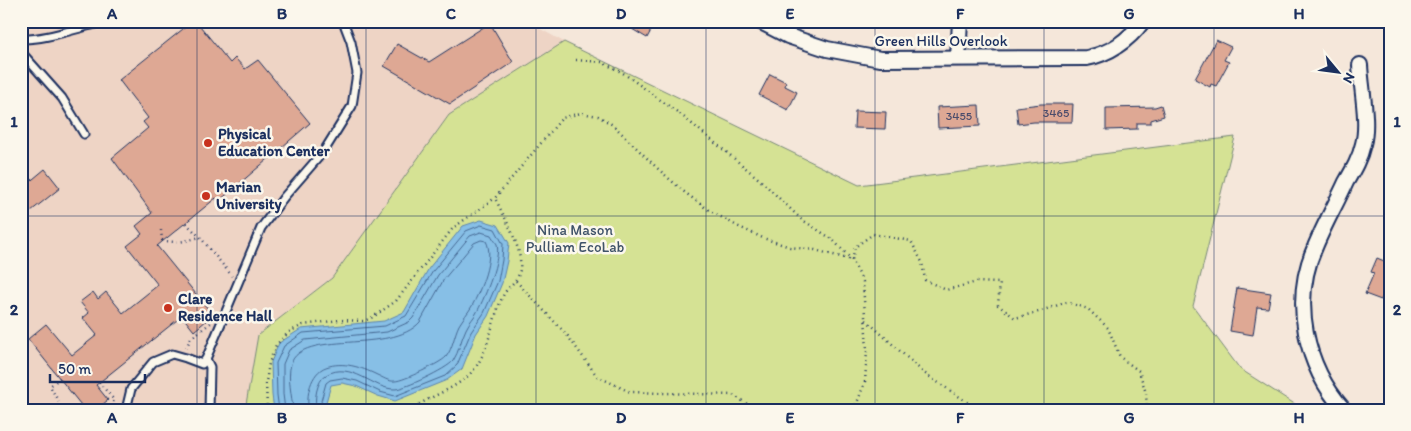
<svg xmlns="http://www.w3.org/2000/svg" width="1411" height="431" font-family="Itim,sans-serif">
	<rect width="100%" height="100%" fill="#f5e7da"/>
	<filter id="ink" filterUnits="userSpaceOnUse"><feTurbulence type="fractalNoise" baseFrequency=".02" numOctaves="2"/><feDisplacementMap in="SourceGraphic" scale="10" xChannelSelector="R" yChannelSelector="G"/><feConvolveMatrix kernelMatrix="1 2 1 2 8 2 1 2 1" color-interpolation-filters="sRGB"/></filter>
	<g filter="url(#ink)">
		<path fill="#eed4c5" d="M21,21h505l38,21 -115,73 -117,163 -74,57 -13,75h-224z"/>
		<path fill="#d5e294" stroke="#788879" d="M564,42l295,143 376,-48 -42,169 47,63 64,41h-1059l13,-75 74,-57 117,-163z"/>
		<path fill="#87bfe6" stroke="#5c85b0" d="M481,220l17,5 11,18 -2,18 -5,22 -14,33 -12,18 -14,35 -15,11 -52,21 -17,-5 -22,-10 -14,-3 -11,2 -5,17 3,8h-55l-2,-15 -1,-33 8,-19 22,-14 83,-8 20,-9 25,-44 34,-42z"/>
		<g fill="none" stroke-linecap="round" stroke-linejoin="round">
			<path stroke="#466994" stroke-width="1" d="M279,410l-2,-15 -1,-32 8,-17 19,-13 82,-7 21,-10 27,-45 33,-40 15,-6 14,4 8,15 -1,16 -4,21 -14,32 -13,19 -14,33 -12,11 -50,20 -15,-4 -23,-11 -15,-3 -12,2 -4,3 -5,18 3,9
				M285,410l-2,-16v-30l6,-14 16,-10 82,-8 22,-10 4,-4 25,-43 32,-39 11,-4 10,3c1,2 4,6 6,9 4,14 -12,53 -19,66 -3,7 -9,12 -12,19 -5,10 -7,23 -13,32 -6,8 -49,28 -58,28 -21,1 -44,-29 -69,-14 -9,5 -13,26 -9,35
				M293,410c-1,-15 -6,-32 -2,-46 10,-35 100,-9 129,-42l24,-43 30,-36 7,-3 5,1c9,16 -6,50 -14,65 -4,7 -9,12 -13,19 -5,10 -6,23 -13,32 -5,6 -43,24 -51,24 -6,1 -13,-4 -18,-6 -16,-8 -34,-14 -51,-8 -15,5 -21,30 -17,43"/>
		</g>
		<path fill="#dea894" stroke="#1b2f5e" d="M193,21h3l34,42 5,-5 10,11 13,-9 52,63 -92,79 -2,-4 -59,48 56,69 -19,16 -12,-15 -86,69 12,15 -12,10h-11l-57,-71 18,-15 26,31 25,-20 -14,-17 6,-5 -9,-11 13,-10 5,7 8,-7 17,21 35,-28 -31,-39 15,-12 -6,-8 16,-13 -40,-55 36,-30 -5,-6 5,-4 -29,-38z
			M637,21h19l-9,17 -15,-9z
			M490,23l23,39 -63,42 -66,-38 13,-22 32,18z
			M1216,40l15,7 -7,13 5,2 -6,11 -7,13 -5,-2 -1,3 -15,-8z
			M770,74l16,8 -1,4 12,6 -9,18 -29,-15z
			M1041,104h32l-1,18h-38l-16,2 -2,-17z
			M979,105l1,21 -42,2 -1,-21z
			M1161,105l3,11 -13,4v3h-14v6l-31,1v-22l49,-1z
			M855,111l31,1 -1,17 -31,-1z
			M45,169l15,19 -39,31v-30z
			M1377,258l12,5 -3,9 4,2v5l-9,21 -16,-6 9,-21 -3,-1z
			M1237,288l34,5 -3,15 -11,-1 -4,28 -23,-4z"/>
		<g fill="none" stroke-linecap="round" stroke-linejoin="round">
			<g stroke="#1b2f5e" stroke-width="11">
				<path id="service" d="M21,39c23,1 52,-10 75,-15l3,-3
					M21,52l41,46 22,36
					M206,359l4,8 -1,43
					M126,410l5,-21 22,-27 19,-8 14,4 16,6 4,-5 55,-131 23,-31 40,-46 28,-45 5,-33 -6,-31 -8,-21"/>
			</g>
			<g stroke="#1b2f5e" stroke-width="18">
				<path id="minor" d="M759,21l29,15 39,13 53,10 207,-1c24,-5 41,-17 56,-37
					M958,58l2,-37
					M1344,410c-39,-44 -53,-109 -29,-163 9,-22 21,-43 31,-65 7,-12 14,-24 17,-38 6,-21 -2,-57 -3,-79"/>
			</g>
			<path stroke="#1b2f5e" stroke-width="2.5" stroke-dasharray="1 4" stroke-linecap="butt" d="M576,60l26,2 21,11 57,41 79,65 42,40 31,20 20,21 11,22 4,69 -2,31 -8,21 -6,7
				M186,223l14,14 32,39
				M161,230l1,10c14,4 24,1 38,-3
				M516,281l51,54 30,41 33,16 103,3 24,15
				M866,320l58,53 55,37
				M186,348l5,-10 21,-16
				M60,378l-10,8 13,24
				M99,382l15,18 -5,10
				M267,410l-1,-28 3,-19 7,-18 13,-13 14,-7 36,-5 25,1 9,-4 23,-16 57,-73 42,-30 67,-80 19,-5 17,3 15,9 43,42 27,24 24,18 30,17 26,12 27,9 25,3 37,10 3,-13 18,-13 38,7 11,21 3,18 21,10 31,-8 23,1 -2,22 17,13 23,-6 29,-10 21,7 20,19 12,29 19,14 7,22 1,17
				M411,410c18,-14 43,-20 59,-36 20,-20 21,-55 34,-80 5,-9 15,-13 16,-25 3,-21 -16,-52 -25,-71"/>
			<use href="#service" stroke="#fbf7ec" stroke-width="7"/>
			<use href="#minor" stroke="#fbf7ec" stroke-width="14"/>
		</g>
	</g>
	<path fill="none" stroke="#1b2f5e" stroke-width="1" stroke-opacity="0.55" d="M197,21v389M366,21v389M536,21v389M706,21v389M875,21v389M1044,21v389M1214,21v389M21,216h1369"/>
	<g fill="#c8321e" stroke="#fbf7ec" stroke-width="2">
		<circle cx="208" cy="143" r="5"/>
		<circle cx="206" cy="196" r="5"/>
		<circle cx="168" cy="308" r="5"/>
	</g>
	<g text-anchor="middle" stroke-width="5" stroke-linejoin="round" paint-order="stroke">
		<g font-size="12" fill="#4c4d6c">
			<text x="1056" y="117">3465</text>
			<text x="959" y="120">3455</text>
		</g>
		<g font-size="15" fill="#1b2f5e" stroke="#fbf7ec">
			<text x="941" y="46">Green Hills Overlook</text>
		</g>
		<g font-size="15" font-weight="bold" fill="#1b2f5e" stroke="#fbf7ec" text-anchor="start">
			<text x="218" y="139">Physical<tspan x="218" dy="17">Education Center</tspan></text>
			<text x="216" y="192">Marian<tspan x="216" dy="17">University</tspan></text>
			<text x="178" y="304">Clare<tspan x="178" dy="17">Residence Hall</tspan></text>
		</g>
		<g font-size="15" fill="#405369" stroke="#fbf7ec">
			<text x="575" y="235">Nina Mason<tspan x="575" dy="17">Pulliam EcoLab</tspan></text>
		</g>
	</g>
	<rect width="1411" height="431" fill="none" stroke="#fbf7ec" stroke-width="55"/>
	<g transform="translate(1338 72) rotate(119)" stroke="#fbf7ec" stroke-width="4" paint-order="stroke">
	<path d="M0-4L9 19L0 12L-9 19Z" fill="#1b2f5e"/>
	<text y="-8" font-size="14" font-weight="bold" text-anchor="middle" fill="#1b2f5e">N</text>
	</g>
	<path d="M50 374v8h95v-8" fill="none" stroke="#1b2f5e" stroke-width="2.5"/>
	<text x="58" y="374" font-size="15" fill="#1b2f5e" stroke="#fbf7ec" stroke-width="4" paint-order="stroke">50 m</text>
	<rect x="28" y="28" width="1356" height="376" fill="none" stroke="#1b2f5e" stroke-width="2"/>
	<g font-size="16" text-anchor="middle" font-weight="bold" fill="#1b2f5e">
		<text x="112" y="19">A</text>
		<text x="282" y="19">B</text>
		<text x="451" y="19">C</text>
		<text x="621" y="19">D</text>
		<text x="790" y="19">E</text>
		<text x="960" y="19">F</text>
		<text x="1129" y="19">G</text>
		<text x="1299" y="19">H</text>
		<text x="14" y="127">1</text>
		<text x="1397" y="127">1</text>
		<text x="14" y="315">2</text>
		<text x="1397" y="315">2</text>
		<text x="112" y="423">A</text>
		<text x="282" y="423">B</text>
		<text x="451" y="423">C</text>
		<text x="621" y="423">D</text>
		<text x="790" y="423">E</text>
		<text x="960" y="423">F</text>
		<text x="1129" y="423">G</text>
		<text x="1299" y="423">H</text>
	</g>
</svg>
